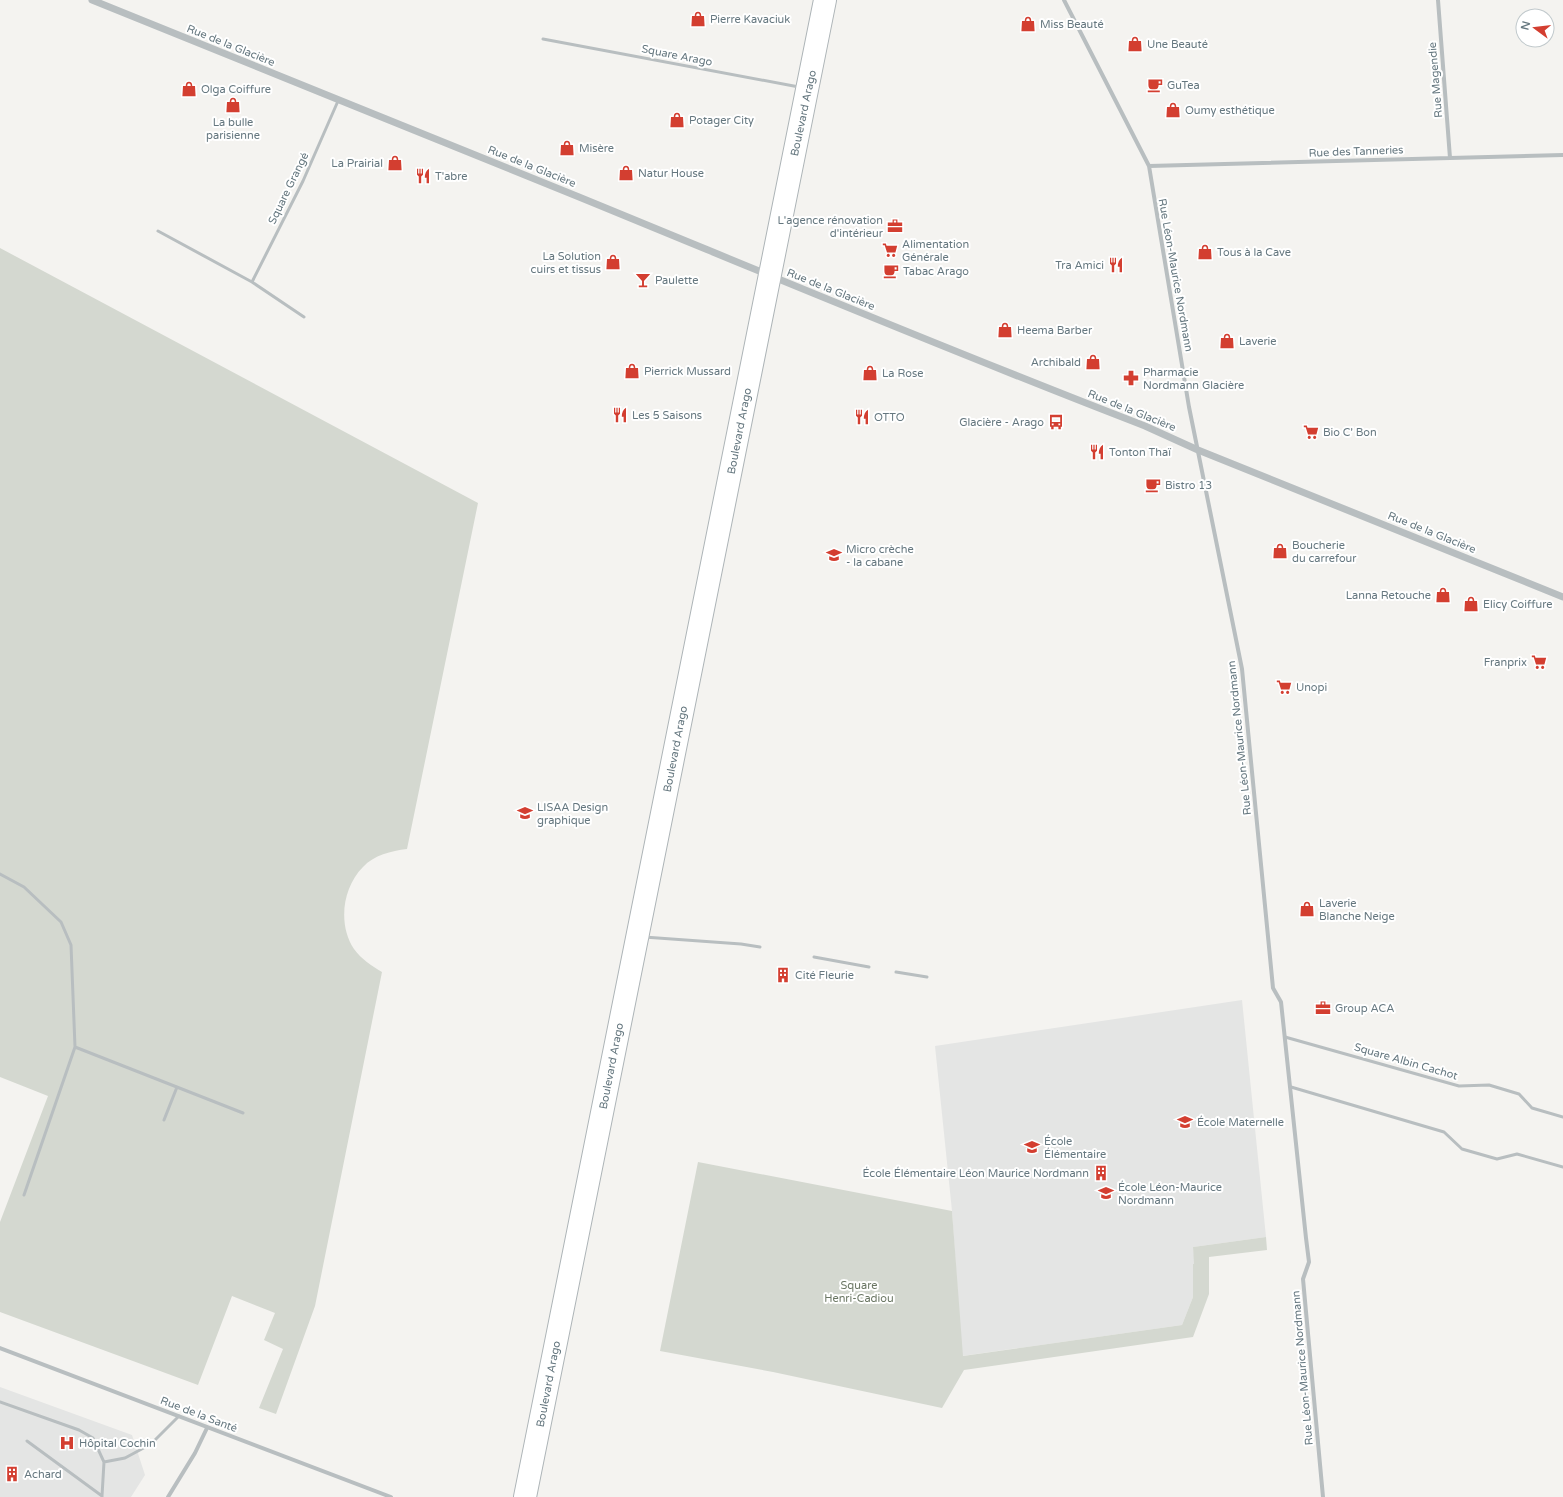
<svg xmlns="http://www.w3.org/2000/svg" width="1563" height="1497" font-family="'Varela Round',sans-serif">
	<rect width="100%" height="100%" fill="#f4f3f0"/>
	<path fill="#e4e5e4" d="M1242,1000l24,237 -73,10 2,17 -2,1v32l-11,28 -220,31 -10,-145 -17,-165z
		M0,1387l132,48 13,40 -14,22h-131z"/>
	<path fill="#d4d8d0" d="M0,248l478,255 -71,346c-16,2 -33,6 -44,18 -21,21 -25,58 -9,82 7,10 18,17 28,23l-67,334 -39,108 -17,-6 24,-59 -19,-9 11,-27 -43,-17 -34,89 -198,-73v-90l48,-126 -48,-19z
		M698,1162l254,49 11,145 219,-31 11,-28v-33h1l-1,-17 73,-10 1,13 -58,7v37l-16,43 -229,33 -22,38 -169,-36 -113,-21z"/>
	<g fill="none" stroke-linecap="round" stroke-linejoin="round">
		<g stroke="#adb4b7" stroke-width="24">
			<path id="secondary" d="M525,1497l300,-1497"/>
		</g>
		<path stroke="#b8bec0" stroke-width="3" d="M543,39l256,48
			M158,231l94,51 52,35
			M252,282l51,-101 35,-80
			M0,874l24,13 37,35 10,23 4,102 -51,148
			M644,937l97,7 19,3
			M814,957l55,10
			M896,972l31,5
			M1285,1037l174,49 30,-1 30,9 13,14 31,9
			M75,1047l168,66
			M1291,1087l153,45 18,17 35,10 20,-5 46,13
			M164,1120l13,-33
			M0,1402l79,28 14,8 11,24 -2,34
			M27,1441l75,55v1
			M104,1462l21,-4 26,-14 28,-28"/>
		<path stroke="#b8bec0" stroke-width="4" d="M1064,0l85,166 40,241 53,262 31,319 8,14 25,236 3,24 -6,17 20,218
			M1438,0l12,158
			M1149,166l414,-11
			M0,1348l391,149
			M168,1497l27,-44 12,-25"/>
		<path stroke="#b8bec0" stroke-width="7" d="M92,0c162,66 325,131 487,197 188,77 376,156 566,229l53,24 365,147"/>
		<use href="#secondary" stroke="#fff" stroke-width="22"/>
	</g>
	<defs>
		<g id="shop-bare" transform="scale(1.2)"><path d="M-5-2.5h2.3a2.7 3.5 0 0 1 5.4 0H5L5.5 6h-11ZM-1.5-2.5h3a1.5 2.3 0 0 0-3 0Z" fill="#d33e30" stroke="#fff" stroke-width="2.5" paint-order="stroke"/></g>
		<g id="cafe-bare" transform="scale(1.2)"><path d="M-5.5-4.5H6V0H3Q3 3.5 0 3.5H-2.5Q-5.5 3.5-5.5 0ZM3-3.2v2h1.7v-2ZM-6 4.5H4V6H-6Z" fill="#d33e30" stroke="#fff" stroke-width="2.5" paint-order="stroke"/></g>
		<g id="restaurant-bare" transform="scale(1.2)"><path d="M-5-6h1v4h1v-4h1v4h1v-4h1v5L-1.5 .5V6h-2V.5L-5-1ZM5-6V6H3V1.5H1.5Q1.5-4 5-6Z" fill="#d33e30" stroke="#fff" stroke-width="2.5" paint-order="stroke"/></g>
		<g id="office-bare" transform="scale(1.2)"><path d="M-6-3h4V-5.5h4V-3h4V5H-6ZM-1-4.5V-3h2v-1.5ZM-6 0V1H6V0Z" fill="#d33e30" stroke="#fff" stroke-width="2.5" paint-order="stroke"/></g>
		<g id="supermarket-bare" transform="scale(1.2)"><path d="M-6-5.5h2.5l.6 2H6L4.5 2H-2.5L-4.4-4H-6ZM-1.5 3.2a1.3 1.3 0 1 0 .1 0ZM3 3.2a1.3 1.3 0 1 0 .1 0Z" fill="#d33e30" stroke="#fff" stroke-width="2.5" paint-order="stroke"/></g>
		<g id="bar-bare" transform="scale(1.2)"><path d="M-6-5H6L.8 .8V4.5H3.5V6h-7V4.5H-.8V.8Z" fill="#d33e30" stroke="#fff" stroke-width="2.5" paint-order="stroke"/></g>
		<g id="pharmacy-bare" transform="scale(1.2)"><path d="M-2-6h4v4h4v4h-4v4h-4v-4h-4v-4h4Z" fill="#d33e30" stroke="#fff" stroke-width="2.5" paint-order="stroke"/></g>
		<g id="bus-bare" transform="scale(1.2)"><path d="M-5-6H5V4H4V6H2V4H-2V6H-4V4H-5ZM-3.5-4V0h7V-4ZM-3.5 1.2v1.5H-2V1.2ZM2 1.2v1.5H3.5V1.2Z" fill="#d33e30" stroke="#fff" stroke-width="2.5" paint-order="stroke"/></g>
		<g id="school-bare" transform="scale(1.2)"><path d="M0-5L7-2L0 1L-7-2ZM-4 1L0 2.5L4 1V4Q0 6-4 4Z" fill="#d33e30" stroke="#fff" stroke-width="2.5" paint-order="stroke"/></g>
		<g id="university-bare" transform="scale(1.2)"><path d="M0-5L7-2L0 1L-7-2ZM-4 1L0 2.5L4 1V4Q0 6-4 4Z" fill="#d33e30" stroke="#fff" stroke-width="2.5" paint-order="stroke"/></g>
		<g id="building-bare" transform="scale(1.2)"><path d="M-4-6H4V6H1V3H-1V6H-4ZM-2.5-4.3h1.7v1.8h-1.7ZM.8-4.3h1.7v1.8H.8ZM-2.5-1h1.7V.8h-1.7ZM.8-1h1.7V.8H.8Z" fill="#d33e30" stroke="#fff" stroke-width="2.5" paint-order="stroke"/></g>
		<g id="hospital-bare" transform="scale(1.2)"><path d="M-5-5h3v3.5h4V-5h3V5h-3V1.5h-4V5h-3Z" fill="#d33e30" stroke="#fff" stroke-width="2.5" paint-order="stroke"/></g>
	</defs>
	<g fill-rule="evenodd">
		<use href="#shop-bare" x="698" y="19"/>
		<use href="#shop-bare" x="1028" y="24"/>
		<use href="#shop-bare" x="1135" y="44"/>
		<use href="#cafe-bare" x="1155" y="85"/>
		<use href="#shop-bare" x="189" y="89"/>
		<use href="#shop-bare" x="233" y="105"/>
		<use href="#shop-bare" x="1173" y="110"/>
		<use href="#shop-bare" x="677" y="120"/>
		<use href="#shop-bare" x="567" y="148"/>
		<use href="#shop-bare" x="395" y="163"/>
		<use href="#shop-bare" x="626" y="173"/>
		<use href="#restaurant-bare" x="423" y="176"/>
		<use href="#office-bare" x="895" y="226"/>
		<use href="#supermarket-bare" x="890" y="250"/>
		<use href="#shop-bare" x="1205" y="252"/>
		<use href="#shop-bare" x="613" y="262"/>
		<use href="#restaurant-bare" x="1116" y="265"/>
		<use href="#cafe-bare" x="891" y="271"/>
		<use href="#bar-bare" x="643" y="280"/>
		<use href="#shop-bare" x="1005" y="330"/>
		<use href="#shop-bare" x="1227" y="341"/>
		<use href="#shop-bare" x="1093" y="362"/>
		<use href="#shop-bare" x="632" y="371"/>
		<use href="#shop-bare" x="870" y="373"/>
		<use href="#pharmacy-bare" x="1131" y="378"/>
		<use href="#restaurant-bare" x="620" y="415"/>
		<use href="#restaurant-bare" x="862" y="417"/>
		<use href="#bus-bare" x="1056" y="422"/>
		<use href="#supermarket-bare" x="1311" y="432"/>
		<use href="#restaurant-bare" x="1097" y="452"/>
		<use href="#cafe-bare" x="1153" y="485"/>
		<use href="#shop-bare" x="1280" y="551"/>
		<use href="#school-bare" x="834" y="555"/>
		<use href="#shop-bare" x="1443" y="595"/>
		<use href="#shop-bare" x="1471" y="604"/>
		<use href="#supermarket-bare" x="1539" y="662"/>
		<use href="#supermarket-bare" x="1284" y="687"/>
		<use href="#university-bare" x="525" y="813"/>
		<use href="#shop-bare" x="1307" y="909"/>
		<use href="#building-bare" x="783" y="975"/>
		<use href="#office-bare" x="1323" y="1008"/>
		<use href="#school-bare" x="1185" y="1122"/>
		<use href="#school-bare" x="1032" y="1147"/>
		<use href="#building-bare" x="1101" y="1173"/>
		<use href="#school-bare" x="1106" y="1193"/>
		<use href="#hospital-bare" x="67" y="1443"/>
		<use href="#building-bare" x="12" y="1474"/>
	</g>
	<g text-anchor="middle" stroke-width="4" stroke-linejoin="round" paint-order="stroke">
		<g font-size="11" fill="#65777f" stroke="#fff" text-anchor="start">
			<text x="710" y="23">Pierre Kavaciuk</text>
			<text x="1040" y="28">Miss Beauté</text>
			<text x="1147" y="48">Une Beauté</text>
			<text x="1167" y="89">GuTea</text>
			<text x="201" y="93">Olga Coiffure</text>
			<text x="1185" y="114">Oumy esthétique</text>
			<text x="689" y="124">Potager City</text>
			<text x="233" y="126" text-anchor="middle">La bulle<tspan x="233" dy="13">parisienne</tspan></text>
			<text x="579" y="152">Misère</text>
			<text x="383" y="167" text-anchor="end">La Prairial</text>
			<text x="638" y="177">Natur House</text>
			<text x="435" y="180">T'abre</text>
			<text x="883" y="224" text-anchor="end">L'agence rénovation<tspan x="883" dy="13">d'intérieur</tspan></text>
			<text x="902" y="248">Alimentation<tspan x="902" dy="13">Générale</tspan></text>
			<text x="1217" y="256">Tous à la Cave</text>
			<text x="601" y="260" text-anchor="end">La Solution<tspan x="601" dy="13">cuirs et tissus</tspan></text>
			<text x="1104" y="269" text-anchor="end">Tra Amici</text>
			<text x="903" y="275">Tabac Arago</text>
			<text x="655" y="284">Paulette</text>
			<text x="1017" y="334">Heema Barber</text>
			<text x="1239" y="345">Laverie</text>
			<text x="1081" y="366" text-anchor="end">Archibald</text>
			<text x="644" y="375">Pierrick Mussard</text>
			<text x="1143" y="376">Pharmacie<tspan x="1143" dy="13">Nordmann Glacière</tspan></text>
			<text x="882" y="377">La Rose</text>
			<text x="632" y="419">Les 5 Saisons</text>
			<text x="874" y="421">OTTO</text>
			<text x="1044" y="426" text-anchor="end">Glacière - Arago</text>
			<text x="1323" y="436">Bio C' Bon</text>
			<text x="1109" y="456">Tonton Thaï</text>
			<text x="1165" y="489">Bistro 13</text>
			<text x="1292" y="549">Boucherie<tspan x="1292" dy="13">du carrefour</tspan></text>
			<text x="846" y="553">Micro crèche<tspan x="846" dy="13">- la cabane</tspan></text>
			<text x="1431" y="599" text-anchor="end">Lanna Retouche</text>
			<text x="1483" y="608">Elicy Coiffure</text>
			<text x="1527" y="666" text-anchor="end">Franprix</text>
			<text x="1296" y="691">Unopi</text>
			<text x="537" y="811">LISAA Design<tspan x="537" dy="13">graphique</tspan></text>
			<text x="1319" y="907">Laverie<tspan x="1319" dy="13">Blanche Neige</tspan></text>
			<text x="795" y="979">Cité Fleurie</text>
			<text x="1335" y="1012">Group ACA</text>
			<text x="1197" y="1126">École Maternelle</text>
			<text x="1044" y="1145">École<tspan x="1044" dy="13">Élémentaire</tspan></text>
			<text x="1089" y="1177" text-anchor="end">École Élémentaire Léon Maurice Nordmann</text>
			<text x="1118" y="1191">École Léon-Maurice<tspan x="1118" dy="13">Nordmann</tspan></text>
			<text x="79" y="1447">Hôpital Cochin</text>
			<text x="24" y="1478">Achard</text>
		</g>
		<g font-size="11" fill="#65777f" stroke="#fff">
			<text transform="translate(231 45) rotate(22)" y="4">Rue de la Glacière</text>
			<text transform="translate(677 55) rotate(11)" y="4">Square Arago</text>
			<text transform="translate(1435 80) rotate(-95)" y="4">Rue Magendie</text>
			<text transform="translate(803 113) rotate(-78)" y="4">Boulevard Arago</text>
			<text transform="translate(1356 151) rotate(-2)" y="4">Rue des Tanneries</text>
			<text transform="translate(532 166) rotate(22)" y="4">Rue de la Glacière</text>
			<text transform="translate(288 188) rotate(-64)" y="4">Square Grangé</text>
			<text transform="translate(1176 275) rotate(80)" y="4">Rue Léon-Maurice Nordmann</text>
			<text transform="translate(831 289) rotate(22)" y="4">Rue de la Glacière</text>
			<text transform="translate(1132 410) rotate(22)" y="4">Rue de la Glacière</text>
			<text transform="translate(739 431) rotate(-79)" y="4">Boulevard Arago</text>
			<text transform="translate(1432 532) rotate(22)" y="4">Rue de la Glacière</text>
			<text transform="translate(1239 738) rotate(-96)" y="4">Rue Léon-Maurice Nordmann</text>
			<text transform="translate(675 749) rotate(-79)" y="4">Boulevard Arago</text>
			<text transform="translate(1406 1061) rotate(16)" y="4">Square Albin Cachot</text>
			<text transform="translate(611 1066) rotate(-79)" y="4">Boulevard Arago</text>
			<text transform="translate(1302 1368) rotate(-95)" y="4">Rue Léon-Maurice Nordmann</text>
			<text transform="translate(548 1384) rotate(-79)" y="4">Boulevard Arago</text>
			<text transform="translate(199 1414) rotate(21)" y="4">Rue de la Santé</text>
		</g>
		<g font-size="11" fill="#6a7663" stroke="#fff">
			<text x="859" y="1289">Square<tspan x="859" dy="13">Henri-Cadiou</tspan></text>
		</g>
	</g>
	<g transform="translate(1535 28) rotate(285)"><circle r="19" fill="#ffffff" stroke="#c1c9cc"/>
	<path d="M0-3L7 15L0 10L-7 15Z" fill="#d33e30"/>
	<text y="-6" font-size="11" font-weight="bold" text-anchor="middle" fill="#65777f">N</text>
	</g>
</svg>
